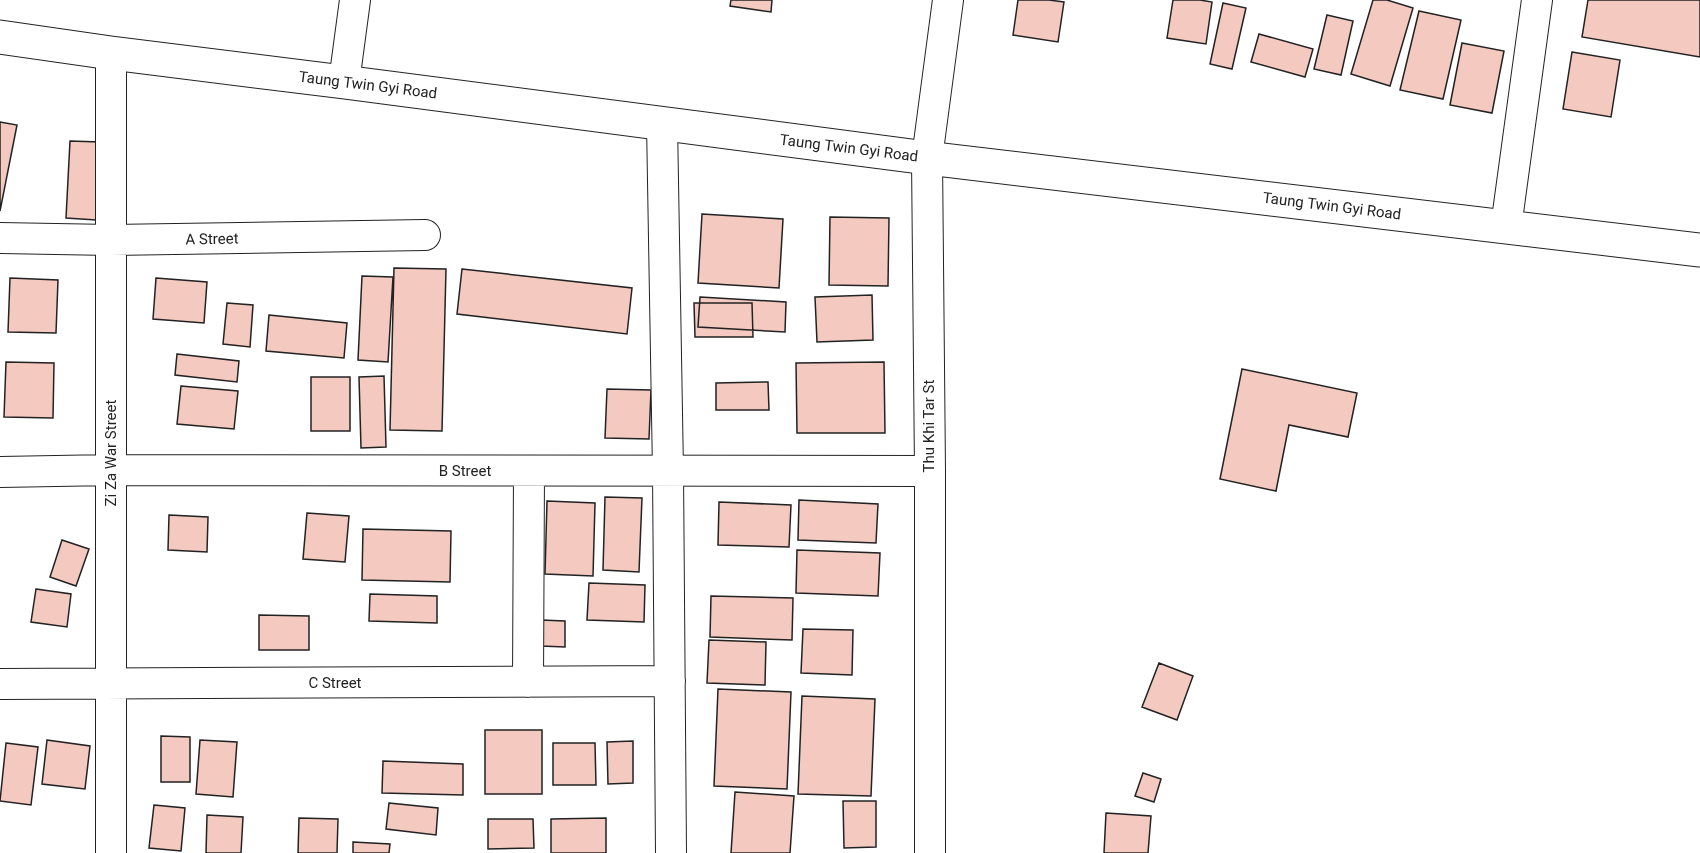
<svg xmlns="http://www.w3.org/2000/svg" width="1700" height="853" font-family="Roboto,sans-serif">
	<rect width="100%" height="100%" fill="#fff"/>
	<path fill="#f3c9c0" stroke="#222" stroke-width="1.5" d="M731,0h41l-1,12 -41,-6z
		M1018,0h31l15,2 -6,40 -45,-7z
		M1173,0h27l12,2 -6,42 -39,-6z
		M1373,0h14l26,8 -23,78 -39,-12z
		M1588,0h112v57l-118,-20z
		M1223,3l23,5 -14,61 -22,-5z
		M1419,11l42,9 -18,79 -43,-9z
		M1327,15l26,6 -12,54 -27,-6z
		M1259,34l54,15 -8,28 -54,-15z
		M1462,43l42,8 -12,62 -42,-8z
		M1572,52l48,8 -9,57 -48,-8z
		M0,122l17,3 -17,86z
		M70,141l30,1 -4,78 -30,-2z
		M702,214l81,5 -4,69 -81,-5z
		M830,217l59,1 -1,68 -59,-1z
		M394,268l52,1 -4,162 -52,-1z
		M462,269l170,19 -5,46 -170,-20z
		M362,276l31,1 -5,85 -30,-2z
		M10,278l48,2 -2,53 -48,-1z
		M156,278l51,4 -3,41 -51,-4z
		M872,295l1,45 -56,2 -2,-45z
		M700,297l86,5 -1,30 -87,-5z
		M227,303l26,2 -3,42 -27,-3z
		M694,303h58l1,34h-58z
		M269,315l78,8 -3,35 -78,-7z
		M177,354l62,7 -2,21 -62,-7z
		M6,362l48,1 -1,55 -49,-1z
		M884,362l1,71h-88l-1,-70z
		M1242,369l115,24 -9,44 -59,-12 -13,66 -56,-12z
		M384,376l2,71 -25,1 -2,-71z
		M311,377h39v54h-39z
		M768,382l1,28h-53v-27z
		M181,386l57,5 -4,38 -57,-5z
		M607,389l44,1 -2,49 -44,-1z
		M605,497l37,1 -3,74 -36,-2z
		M799,500l79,4 -2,39 -78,-3z
		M547,501l48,2 -2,73 -48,-2z
		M719,502l72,3 -2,42 -71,-2z
		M307,513l42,3 -4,46 -42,-3z
		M169,515l39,2 -1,35 -39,-2z
		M363,529l88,2 -1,51 -88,-2z
		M62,540l27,9 -13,37 -26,-9z
		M797,550l83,3 -2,43 -82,-3z
		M589,583l56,2 -1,37 -57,-2z
		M36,589l35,5 -4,33 -36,-5z
		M370,594l67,2v27l-68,-2z
		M711,596l82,2 -1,42 -82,-3z
		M259,615l50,1v34h-50z
		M541,620l24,1v26l-24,-1z
		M803,629l50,1 -1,45 -51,-2z
		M709,640l57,2 -1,43 -58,-2z
		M1159,663l34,13 -16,44 -35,-13z
		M718,689l73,3 -4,97 -73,-3z
		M802,696l73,3 -4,97 -73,-2z
		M485,730h57v64h-57z
		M161,736l29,1v45h-29z
		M47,740l43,6 -5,43 -43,-5z
		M200,740l37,2 -4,55 -37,-3z
		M633,741v42l-25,1 -1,-42z
		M6,743l32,4 -7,58 -31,-4z
		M553,743h42l1,42h-43z
		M383,761l80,3v31l-81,-2z
		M1143,773l18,6 -7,23 -19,-6z
		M735,792l59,4 -4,57h-59z
		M843,801h33v46l-32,1z
		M389,803l49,5 -2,27 -50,-6z
		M154,805l31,3 -4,43 -32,-3z
		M1106,813l45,3 -3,37h-44z
		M207,815l36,2 -2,36h-35z
		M299,818l39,1 -1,34h-39z
		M606,818v35h-55v-34z
		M488,819h45l1,29 -46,1z
		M353,842l37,2 -1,9h-36z"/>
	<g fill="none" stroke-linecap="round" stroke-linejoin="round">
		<g stroke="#222" stroke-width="32">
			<path id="minor" d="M111,53v800
				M344,82l11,-82
				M662,123l6,348 3,382
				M1506,227l31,-227
				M0,238l111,2 314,-5
				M0,472l111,-2 819,1
				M528,682l1,-211
				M0,684l670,-3
				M930,853v-382l-3,-313 21,-158"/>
		</g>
		<g stroke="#222" stroke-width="35">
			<path id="highway" d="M0,37l111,16 233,29 583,76 773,92"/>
		</g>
		<use href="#minor" stroke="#fff" stroke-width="30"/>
		<use href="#highway" stroke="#fff" stroke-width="33"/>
	</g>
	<g text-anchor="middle" stroke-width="4.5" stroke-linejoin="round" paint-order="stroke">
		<g font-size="15" fill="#222" stroke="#fff">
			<text transform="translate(368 85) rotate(7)" y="5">Taung Twin Gyi Road</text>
			<text transform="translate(849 148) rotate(7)" y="5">Taung Twin Gyi Road</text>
			<text transform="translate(1332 206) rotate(7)" y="5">Taung Twin Gyi Road</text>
			<text transform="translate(212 239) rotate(-1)" y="5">A Street</text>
			<text transform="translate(929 426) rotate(-90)" y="5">Thu Khi Tar St</text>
			<text transform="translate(111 453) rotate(-90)" y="5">Zi Za War Street</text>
			<text x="465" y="476">B Street</text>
			<text x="335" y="688">C Street</text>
		</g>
	</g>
</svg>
